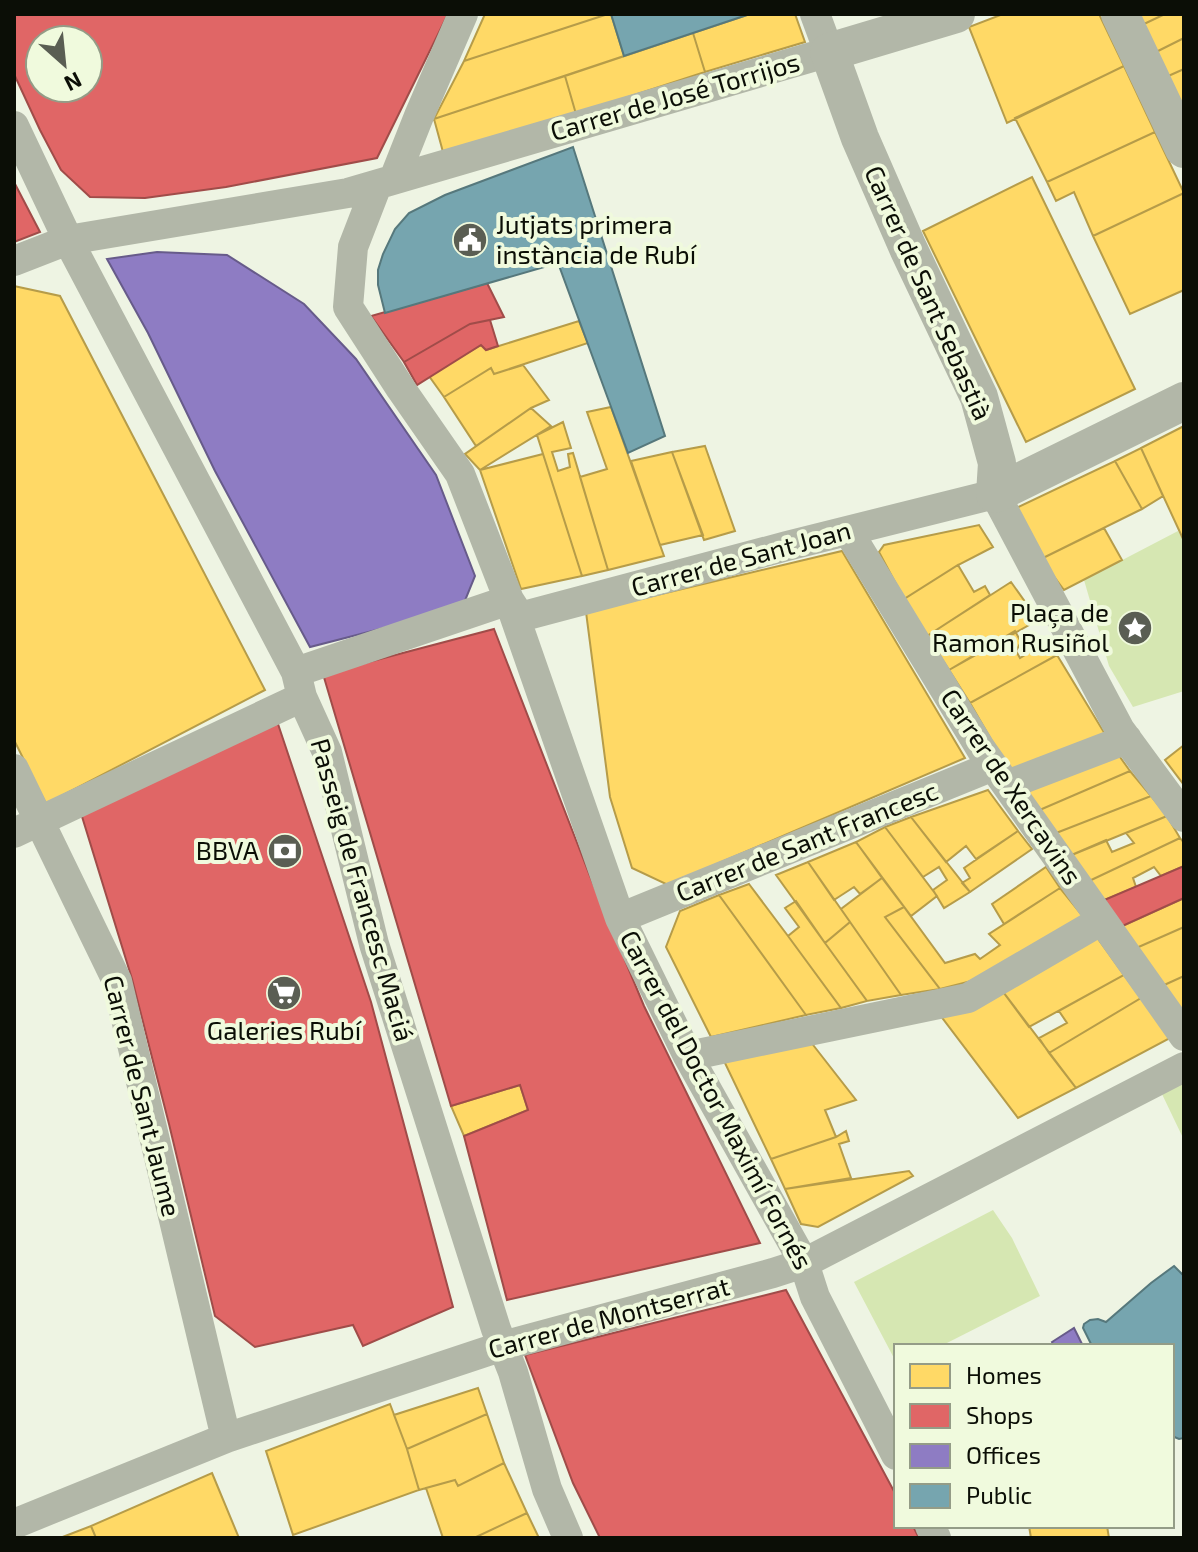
<svg xmlns="http://www.w3.org/2000/svg" width="1198" height="1552" font-family="'Exo 2',sans-serif">
	<rect width="100%" height="100%" fill="#eef4e3"/>
	<path fill="#d6e7b2" d="M1178,531l6,10v150l-51,16 -24,-41 -25,-86z
		M1184,1081v59l-23,-48z
		M993,1210l19,28 28,58 -99,50h-45v16l-42,-80z"/>
	<path fill="#ffd966" stroke="#b69c49" stroke-width="2" d="M485,14h123l-144,47z
		M608,14h3l13,42 -190,63 30,-58z
		M750,14h45l10,28 -100,30 -12,-39z
		M1003,14h96l25,52 -117,57 -38,-96z
		M1139,14h26l-21,10z
		M1165,14h19v24l-28,14 -12,-28z
		M693,33l12,39 -129,42 -11,-38z
		M1184,38v31l-18,8 -10,-25z
		M1124,66l31,66 -108,50 -32,-64z
		M1184,69v34l-3,2 -15,-28z
		M565,76l11,38 -133,38 -9,-33z
		M1155,132l29,61 -91,43 -19,-44 -18,9 -9,-19z
		M1032,177l103,212 -109,53 -103,-211z
		M1184,193v97l-54,24 -37,-78z
		M14,286l46,10 205,394 -219,114 -32,-64z
		M579,321l9,22 -94,31 -3,-6 -47,29 -15,-21 52,-31 5,5z
		M523,365l26,35 -18,8 -55,38 -32,-49 47,-29 3,6z
		M611,407l53,149 -56,14 -28,-93 27,-8 -20,-57z
		M531,408l20,18 -71,44 -15,-16z
		M563,422l8,26 -19,4 6,19 12,-4 -2,-13 5,-1 35,117 -26,6 -45,-141z
		M1184,426v115l-43,-93z
		M705,446l30,85 -31,9 -32,-88z
		M1141,448l22,48 -21,13 -27,-48z
		M672,452l31,83 -43,10 -29,-84z
		M543,454l39,122 -61,13 -41,-119z
		M1115,461l27,48 -101,50 -27,-50z
		M979,525l14,22 -35,18 -54,34 -25,-47 5,-7z
		M1104,528l18,32 -58,30 -23,-31z
		M842,551l123,207 -297,127 -36,-17 -22,-71 -24,-185z
		M958,565l16,27 11,-6 5,9 -63,41 -23,-37z
		M1011,582l27,38 -89,50 -22,-34z
		M1015,631l6,11 -5,9 4,7 27,-17 10,14 -87,48 -21,-33z
		M1057,655l48,79 -94,40 -41,-71z
		M1184,745v40l-19,-25z
		M1115,750l15,21 -95,41 -16,-23z
		M1130,771l21,25 -100,39 -16,-23z
		M988,790l30,41 -42,28 -10,-13 -20,16 -35,-45z
		M1151,796l16,20 -100,41 -16,-22z
		M1167,816l13,22 -93,44 -20,-25 39,-17 6,12 22,-9 -8,-10z
		M911,817l59,75 -26,16 -11,-18 14,-10 -8,-13 -16,10 -38,-50z
		M885,827l52,69 -26,20 -55,-74z
		M1018,831l14,18 -62,43 -8,-9 8,-5 -6,-10z
		M1180,838l4,5v23l-23,10 -7,-9 -21,11 3,9 -34,14 -15,-19z
		M856,842l26,36 -22,16 -6,-7 -20,13 -26,-38z
		M808,862l42,60 -25,21 -49,-68z
		M1046,867l14,21 -56,36 -12,-20z
		M882,878l22,29 -19,10 55,72 -39,6 -60,-86z
		M749,884l39,52 53,72 -35,7 -87,-120z
		M1060,888l26,32 -91,55 -55,14 -55,-72 19,-10 41,56 30,-9 5,5 20,-14 -11,-11z
		M719,895l87,120 -95,22 -45,-90 14,-36z
		M1184,898v29l-50,22 -16,-21z
		M796,901l29,42 42,58 -26,7 -53,-72 11,-9 -14,-19z
		M850,922l51,73 -34,6 -42,-58z
		M1184,927v49l-22,10 -28,-37z
		M1096,936l28,39 -95,52 -28,-38z
		M1124,975l17,23 -92,55 -10,-15 28,-15 -8,-12z
		M1184,976v38l-22,-28z
		M1001,989l75,99 -58,30 -81,-107z
		M1141,998l31,39 -96,51 -27,-35z
		M810,1041l46,59 -31,10 11,27 -65,22 -47,-98z
		M520,1085l8,25 -64,26 -13,-30z
		M846,1131l3,10 -10,3 12,34 -66,11 -14,-30 65,-22z
		M909,1171l4,5 -95,51 -17,-3 -16,-35z
		M478,1388l9,26 -80,35 -13,-34z
		M390,1404l17,45 12,41 -126,45 -27,-84z
		M487,1414l17,49 -46,23 -3,-6 -36,10 -12,-41z
		M504,1463l23,50 -53,25h-31l-17,-50 29,-8 3,6z
		M212,1473l27,65h-143l-5,-12z
		M527,1513l12,25h-65z
		M91,1526l5,12h-36z
		M1029,1526h78l2,12h-78z"/>
	<path fill="#e06666" stroke="#a04c49" stroke-width="2" fill-rule="evenodd" d="M14,14h434l-71,144 -151,29 -81,11 -55,-1 -29,-27 -21,-40 -26,-56zM40,40h48v48h-48z
		M14,182l26,50 -26,10z
		M487,283l17,34 -34,7 -66,38 -33,-46z
		M490,320l8,26 -12,4 -5,-5 -64,40 -13,-23 66,-38z
		M494,629l96,247 54,130 116,237 -253,57 -43,-164 64,-26 -8,-25 -69,21 -128,-432z
		M276,718l95,284 82,305 -90,39 -10,-21 -98,22 -40,-31 -46,-192 -37,-145 -52,-169z
		M1184,866v32l-66,30 -16,-27z
		M786,1290l110,205v31h17l6,12h-319l-27,-55 -48,-128z"/>
	<path fill="#8e7cc3" stroke="#675b8a" stroke-width="2" d="M157,252l70,3 77,49 52,55 80,116 39,101 -13,32 -152,39 -95,-176 -67,-138 -41,-74z
		M1074,1328l9,18h-29l-2,-4z"/>
	<path fill="#76a5af" stroke="#56787c" stroke-width="2" d="M611,14h139l-126,42z
		M573,147l92,289 -37,17 -70,-190 -173,50 -7,-28v-15l5,-16 12,-25 14,-16 36,-18z
		M1174,1266l10,10v162l-5,1 -7,-3v-90h-80l-9,-18 1,-4 6,-4 8,-1 8,3 45,-39z"/>
	<g fill="none" stroke-linecap="round" stroke-linejoin="round">
		<path stroke="#b2b7a8" stroke-width="30" d="M14,126l54,114 228,432 6,25 25,55 47,192 122,385 17,43 34,117 21,49
			M394,179l25,-63 44,-102
			M377,185l-24,62 -5,60 53,82 59,85 49,126 111,318 68,138 116,207 11,34 81,158
			M14,261l54,-21 280,-47 481,-141 -14,-38
			M848,531l133,218 203,287
			M509,600l11,17 267,-71 208,-52 125,236 64,87
			M296,672l213,-72
			M14,769l103,212 109,457
			M1007,785l120,-46
			M14,833l288,-136
			M620,918l373,-152
			M688,1056l280,-58 134,-78
			M14,1524l212,-86 277,-92 270,-73 31,-10 380,-196
			M930,1526l6,12"/>
		<path stroke="#b2b7a8" stroke-width="38" d="M956,14l-127,38 31,86 48,110 71,149 18,66 -2,31 189,-93
			M1120,14l64,135"/>
	</g>
	<defs>
		<g id="civic-disc" transform="scale(1.8)"><circle r="9.5" fill="#5a5e53" stroke="#f0fadd"/><path d="M-.6-6.5H3V-4.5H.6V-3L4-1V1h2V6H-6V1h2V-1L-.6-3ZM-1.2 2.5V6h2.4V2.5Z" fill="#fff"/></g>
		<g id="sight-disc" transform="scale(1.8)"><circle r="9.5" fill="#5a5e53" stroke="#f0fadd"/><path d="M0-6L1.8-2.2L6-1.7L2.9 1.2L3.7 5.4L0 3.3L-3.7 5.4L-2.9 1.2L-6-1.7L-1.8-2.2Z" fill="#fff"/></g>
		<g id="bank-disc" transform="scale(1.8)"><circle r="9.5" fill="#5a5e53" stroke="#f0fadd"/><path d="M-6-4H6V4H-6ZM0-2.3a2.3 2.3 0 1 0 0 4.6a2.3 2.3 0 1 0 0-4.6Z" fill="#fff"/></g>
		<g id="supermarket-disc" transform="scale(1.8)"><circle r="9.5" fill="#5a5e53" stroke="#f0fadd"/><path d="M-6-5.5h2.5l.6 2H6L4.5 2H-2.5L-4.4-4H-6ZM-1.5 3.2a1.3 1.3 0 1 0 .1 0ZM3 3.2a1.3 1.3 0 1 0 .1 0Z" fill="#fff"/></g>
	</defs>
	<g fill-rule="evenodd">
		<use href="#civic-disc" x="470" y="240"/>
		<use href="#sight-disc" x="1135" y="628"/>
		<use href="#bank-disc" x="285" y="851"/>
		<use href="#supermarket-disc" x="284" y="993"/>
	</g>
	<g text-anchor="middle" stroke-width="8" stroke-linejoin="round" paint-order="stroke">
		<g font-size="26" fill="#0b0e06" stroke="#f0fadd">
			<text transform="translate(675 97) rotate(-16)" y="9">Carrer de José Torrijos</text>
			<text transform="translate(928 293) rotate(66)" y="9">Carrer de Sant Sebastià</text>
			<text transform="translate(741 559) rotate(-15)" y="9">Carrer de Sant Joan</text>
			<text transform="translate(1011 787) rotate(56)" y="9">Carrer de Xercavins</text>
			<text transform="translate(807 842) rotate(-22)" y="9">Carrer de Sant Francesc</text>
			<text transform="translate(362 890) rotate(74)" y="9">Passeig de Francesc Maciá</text>
			<text transform="translate(142 1096) rotate(76)" y="9">Carrer de Sant Jaume</text>
			<text transform="translate(716 1100) rotate(62)" y="9">Carrer del Doctor Maximí Fornés</text>
			<text transform="translate(609 1318) rotate(-15)" y="9">Carrer de Montserrat</text>
		</g>
		<g font-size="26" fill="#0b0e06" stroke="#f0fadd" text-anchor="end">
			<text x="496" y="234" text-anchor="start">Jutjats primera<tspan x="496" dy="30">instància de Rubí</tspan></text>
			<text x="1109" y="622">Plaça de<tspan x="1109" dy="30">Ramon Rusiñol</tspan></text>
			<text x="259" y="860">BBVA</text>
			<text x="284" y="1040" text-anchor="middle">Galeries Rubí</text>
		</g>
	</g>
	<rect width="1198" height="1552" fill="none" stroke="#0b0e06" stroke-width="32"/>
	<rect x="894" y="1344" width="280" height="184" fill="#f0fadd" stroke="#949c87" stroke-width="2"/>
	<rect x="910" y="1364" width="40" height="24" fill="#ffd966" stroke="#949c87" stroke-width="2"/>
	<text x="966" y="1384" font-size="24" fill="#0b0e06">Homes</text>
	<rect x="910" y="1404" width="40" height="24" fill="#e06666" stroke="#949c87" stroke-width="2"/>
	<text x="966" y="1424" font-size="24" fill="#0b0e06">Shops</text>
	<rect x="910" y="1444" width="40" height="24" fill="#8e7cc3" stroke="#949c87" stroke-width="2"/>
	<text x="966" y="1464" font-size="24" fill="#0b0e06">Offices</text>
	<rect x="910" y="1484" width="40" height="24" fill="#76a5af" stroke="#949c87" stroke-width="2"/>
	<text x="966" y="1504" font-size="24" fill="#0b0e06">Public</text>
	<g transform="translate(64 64) rotate(153)"><circle r="38" fill="#f0fadd" stroke="#949c87" stroke-width="2"/>
	<path d="M0-6L14 30L0 20L-14 30Z" fill="#5a5e53"/>
	<text y="-12" font-size="22" font-weight="bold" text-anchor="middle" fill="#0b0e06">N</text>
	</g>
</svg>
